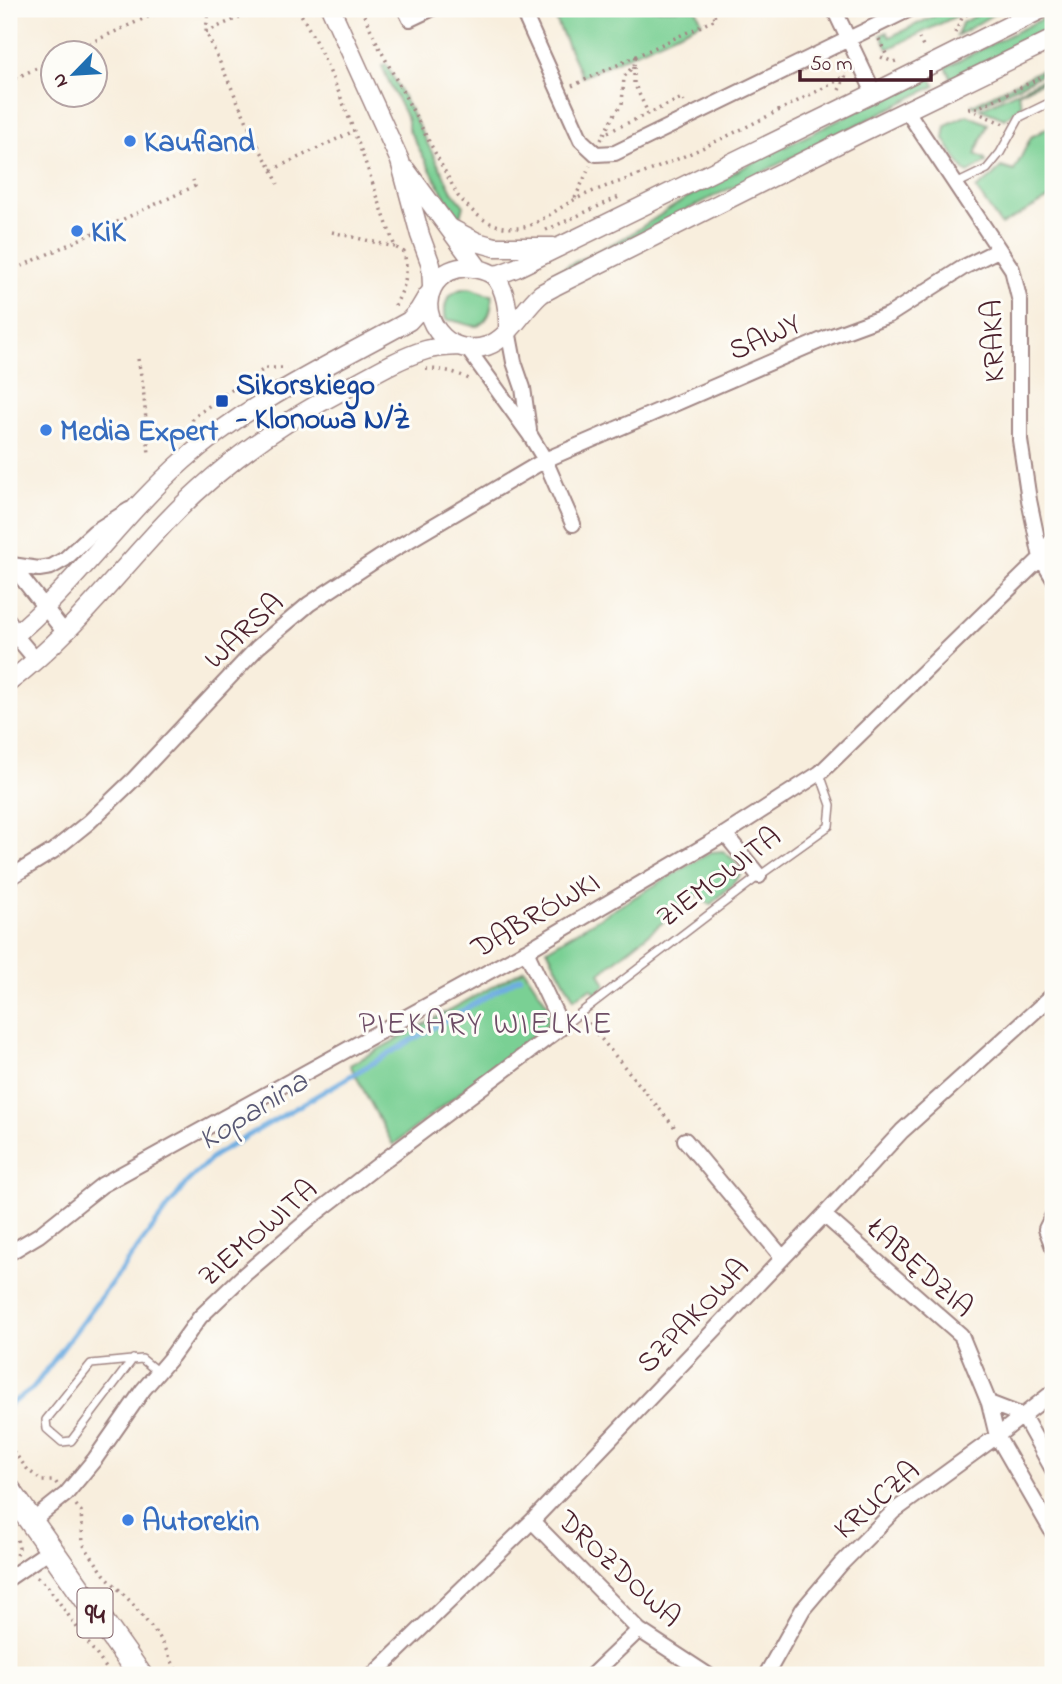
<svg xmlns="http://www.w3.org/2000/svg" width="1062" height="1684" font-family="'Indie Flower',sans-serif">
	<rect width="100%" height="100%" fill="#fdfcf7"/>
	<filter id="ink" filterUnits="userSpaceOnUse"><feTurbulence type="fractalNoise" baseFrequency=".0143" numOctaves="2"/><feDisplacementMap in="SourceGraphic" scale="14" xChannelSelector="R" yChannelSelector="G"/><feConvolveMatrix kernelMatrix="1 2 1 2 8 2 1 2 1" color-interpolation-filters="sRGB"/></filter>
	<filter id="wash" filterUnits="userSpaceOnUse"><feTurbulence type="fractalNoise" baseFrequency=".00686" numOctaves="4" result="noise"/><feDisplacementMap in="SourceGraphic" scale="28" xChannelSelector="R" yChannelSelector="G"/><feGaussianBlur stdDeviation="1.57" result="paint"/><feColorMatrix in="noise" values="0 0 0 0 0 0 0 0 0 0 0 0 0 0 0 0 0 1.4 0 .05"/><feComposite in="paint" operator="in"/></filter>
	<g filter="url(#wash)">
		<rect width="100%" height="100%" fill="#f8eedd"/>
		<path fill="#7ad094" stroke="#627860" stroke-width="2" d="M551,9h145l6,13 -120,55z
			M949,9h18l-4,4 -75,36 -7,-14 6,-3 3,5z
			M988,9h14l-45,27 5,-13z
			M1053,13v14l-102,51 -5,-11z
			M386,64l66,127 12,15 -3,9 -3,2 -14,-22 -34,-63 -2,-4v-8l-17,-33 -9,-21z
			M1053,64v5l-78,38 -3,-2z
			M1053,74v3l-35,16 4,12 -17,14 -25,-10z
			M930,75l5,11 -385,192 -1,-3 77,-38 62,-40 62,-33z
			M967,115l21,9 -13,30 10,5 1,3 -18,11 -5,-4 -19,-30 2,-14z
			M1053,125v71l-52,29 -25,-36 17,-13 8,-9 13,4 17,-34z
			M467,288c9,0 15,7 25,7 0,14 -2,24 -14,31 -12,1 -20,-7 -32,-6 -4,-17 3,-30 21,-32z
			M723,851l11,9 7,14 -10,12 -21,19 -12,-11 -98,79 6,12 -10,8 -5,-5 -17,11 -27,-50 164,-97z
			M524,969l25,38 -2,18 -154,120 -43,-80z"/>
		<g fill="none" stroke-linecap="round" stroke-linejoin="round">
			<path stroke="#6eade1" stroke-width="5" d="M9,1405l24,-17 154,-206 28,-27 305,-178"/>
		</g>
	</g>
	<g filter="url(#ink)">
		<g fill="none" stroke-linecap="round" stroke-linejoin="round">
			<g stroke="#a18684" stroke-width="10">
				<path id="service" d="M956,184l31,-15 13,-16 20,-36 33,-16
					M562,1027l197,-151 70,-50 2,-21 -11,-31
					M133,1359l-62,82 -9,1 -15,-13 -1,-9 45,-56 51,-5 16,13"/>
			</g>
			<g stroke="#a18684" stroke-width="18">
				<path id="minor" d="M405,9l5,10 21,-10
					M522,9l59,131 15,14 19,-1 295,-144
					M834,9l40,84
					M907,111l105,158 8,33v138l9,60 12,58 12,20
					M508,330l6,32 9,26 6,42
					M467,348l63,87 15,25 28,64
					M10,563l55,70
					M12,565l27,4 12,-2 14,-8 29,-27 35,-22
					M9,621l6,14 21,25
					M725,834l34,42
					M9,878l44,-27 36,-29 45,-43 124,-132 51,-43 70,-46 166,-98 284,-123 60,-22 75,-48 34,-17
					M685,1140l98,118
					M824,1215l137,120 28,68 8,33 56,97
					M1053,1215l-7,14 7,18
					M9,1253l30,-18 63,-50 424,-234 199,-117 95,-61 221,-215 12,-20
					M989,1403l34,13 30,54
					M532,1521l107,109 69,45
					M31,1522l35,-28 29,-35 48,-69 29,-34 28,-39 45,-43 70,-60 71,-55 176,-132 -36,-76
					M9,1578l41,-28
					M373,1675l159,-154 292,-306 78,-84 151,-136
					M592,1675l47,-45
					M766,1675l37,-66 38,-45 53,-53 103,-75 56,-44"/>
			</g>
			<g stroke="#a18684" stroke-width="21">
				<path id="tertiary" d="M331,9l69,152 20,74 11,30 1,21
					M406,170l73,99
					M452,229l25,13 18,5h58
					M493,275l7,-1 16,-6 358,-175 168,-84
					M508,330c1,-17 -2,-43 -15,-55 -4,-3 -11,-5 -15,-6 -43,-10 -67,37 -35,68 11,11 29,14 44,9 23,-8 36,-37 54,-52 4,-3 10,-5 14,-8l303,-152 195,-95
					M9,640c65,-53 112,-124 174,-179 67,-60 149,-97 226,-140l10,-11 9,-15
					M9,682c60,-45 105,-105 156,-159 53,-56 116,-101 184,-136 24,-13 50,-29 77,-37 10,-3 21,-3 32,-4"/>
			</g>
			<g stroke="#a18684" stroke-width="26">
				<path id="primary" d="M9,1490l131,185"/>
			</g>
			<path stroke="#a18684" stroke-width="3.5" stroke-dasharray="2 5" stroke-linecap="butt" d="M207,9l1,3 -2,20 52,114 -4,2
				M298,9c43,74 68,157 97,238l9,5c5,23 1,36 -11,57
				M361,9l19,40 78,147c18,20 31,32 59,32 17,0 41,-20 57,-28 25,-13 54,-20 80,-31 61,-25 120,-56 179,-86l13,-8
				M206,32l45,-20 2,-3
				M955,33l7,-15 12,-9
				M919,38l5,11
				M879,39l7,15
				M70,52l95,-43
				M881,57l12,5 3,-1
				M634,67v16l14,30
				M9,81l43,-20
				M572,86l144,-67 -5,-10
				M839,90l7,-15
				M968,108h9l76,-36
				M969,109l35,15
				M608,132l74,-34 3,6
				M601,140l11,-22 10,-14 2,-27 10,-12 2,-9 -2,-3
				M258,146l14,24 6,14
				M272,170l82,-39
				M575,198l15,-32
				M546,230l73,-33
				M332,232l63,15
				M9,272l186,-86 -2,-6
				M138,359l5,27 6,68
				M426,369c16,0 28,2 43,10
				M189,434l4,-16 29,-22 44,-28h21
				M588,1023l89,107
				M9,1446l19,24 14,11h13l2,3
				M76,1505l5,6 2,33 21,30 27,28 29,36 19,37
				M16,1555l3,-7 -2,-9
				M37,1577l9,7 65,91"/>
			<use href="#service" stroke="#fff" stroke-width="7"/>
			<use href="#minor" stroke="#fff" stroke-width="14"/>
			<use href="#tertiary" stroke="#fff" stroke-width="18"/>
			<use href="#primary" stroke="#fff" stroke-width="23"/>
		</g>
	</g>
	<g fill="#3f7fe0" stroke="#fdfcf7" stroke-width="2.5">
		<circle cx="130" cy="141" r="7"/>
		<circle cx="77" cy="231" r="7"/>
		<circle cx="46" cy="430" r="7"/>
		<circle cx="128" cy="1520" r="7"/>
	</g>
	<rect fill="#1a4fb4" stroke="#fdfcf7" stroke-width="2.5" x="215" y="394" width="14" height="14" rx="3.5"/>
	<g text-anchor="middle" stroke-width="6" stroke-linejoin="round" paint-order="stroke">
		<rect fill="#fdfcf7" stroke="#806168" stroke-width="2" x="77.5" y="1588.5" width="35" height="49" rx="5"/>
		<g font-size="28" font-weight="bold" fill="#4a1f2b">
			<text x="95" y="1623">94</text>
		</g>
		<g font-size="30" font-weight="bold" fill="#366cbe" stroke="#fdfcf7" text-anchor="start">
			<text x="144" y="151">Kaufland</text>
			<text x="91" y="241">KiK</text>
			<text x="60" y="440">Media Expert</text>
			<text x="142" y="1530">Autorekin</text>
		</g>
		<g font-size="30" fill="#4a1f2b" stroke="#fdfcf7">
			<text transform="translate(764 336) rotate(-24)" y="10">SAWY</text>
			<text transform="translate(992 341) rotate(-92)" y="10">KRAKA</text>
			<text transform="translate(243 630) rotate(-43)" y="10">WARSA</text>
			<text transform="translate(718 876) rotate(-37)" y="10">ZIEMOWITA</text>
			<text transform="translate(535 914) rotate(-30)" y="10">DĄBRÓWKI</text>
			<text transform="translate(257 1232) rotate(-41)" y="10">ZIEMOWITA</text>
			<text transform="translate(921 1267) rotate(42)" y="10">ŁABĘDZIA</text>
			<text transform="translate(692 1315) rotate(-46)" y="10">SZPAKOWA</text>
			<text transform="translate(876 1499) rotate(-41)" y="10">KRUCZA</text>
			<text transform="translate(620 1568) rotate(43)" y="10">DROZDOWA</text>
		</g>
		<g font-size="30" font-weight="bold" fill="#164399" stroke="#fdfcf7" text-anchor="start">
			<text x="236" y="394">Sikorskiego<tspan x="236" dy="34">- Klonowa N/Ż</tspan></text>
		</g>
		<g font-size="32" letter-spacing="2" fill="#6d4d66" stroke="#fdfcf7">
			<text x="486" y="1033">PIEKARY WIELKIE</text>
		</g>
		<g font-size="32" font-style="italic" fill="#585874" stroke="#fdfcf7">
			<text transform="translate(252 1109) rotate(-32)" y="11">Kopanina</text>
		</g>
	</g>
	<rect width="1062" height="1684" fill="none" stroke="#fdfcf7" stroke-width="35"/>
	<g transform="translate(74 74) rotate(245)"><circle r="33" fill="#fdfcf7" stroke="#b5a4a5" stroke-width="2"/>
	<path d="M0-5L12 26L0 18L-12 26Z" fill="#1f6fb2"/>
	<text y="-10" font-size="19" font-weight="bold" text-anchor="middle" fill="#4a1f2b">N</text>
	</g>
	<path d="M800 70v10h131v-10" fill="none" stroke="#4a1f2b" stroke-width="3.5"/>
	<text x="810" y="70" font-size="21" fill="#4a1f2b" stroke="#fdfcf7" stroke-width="5" paint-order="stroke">50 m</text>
</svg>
